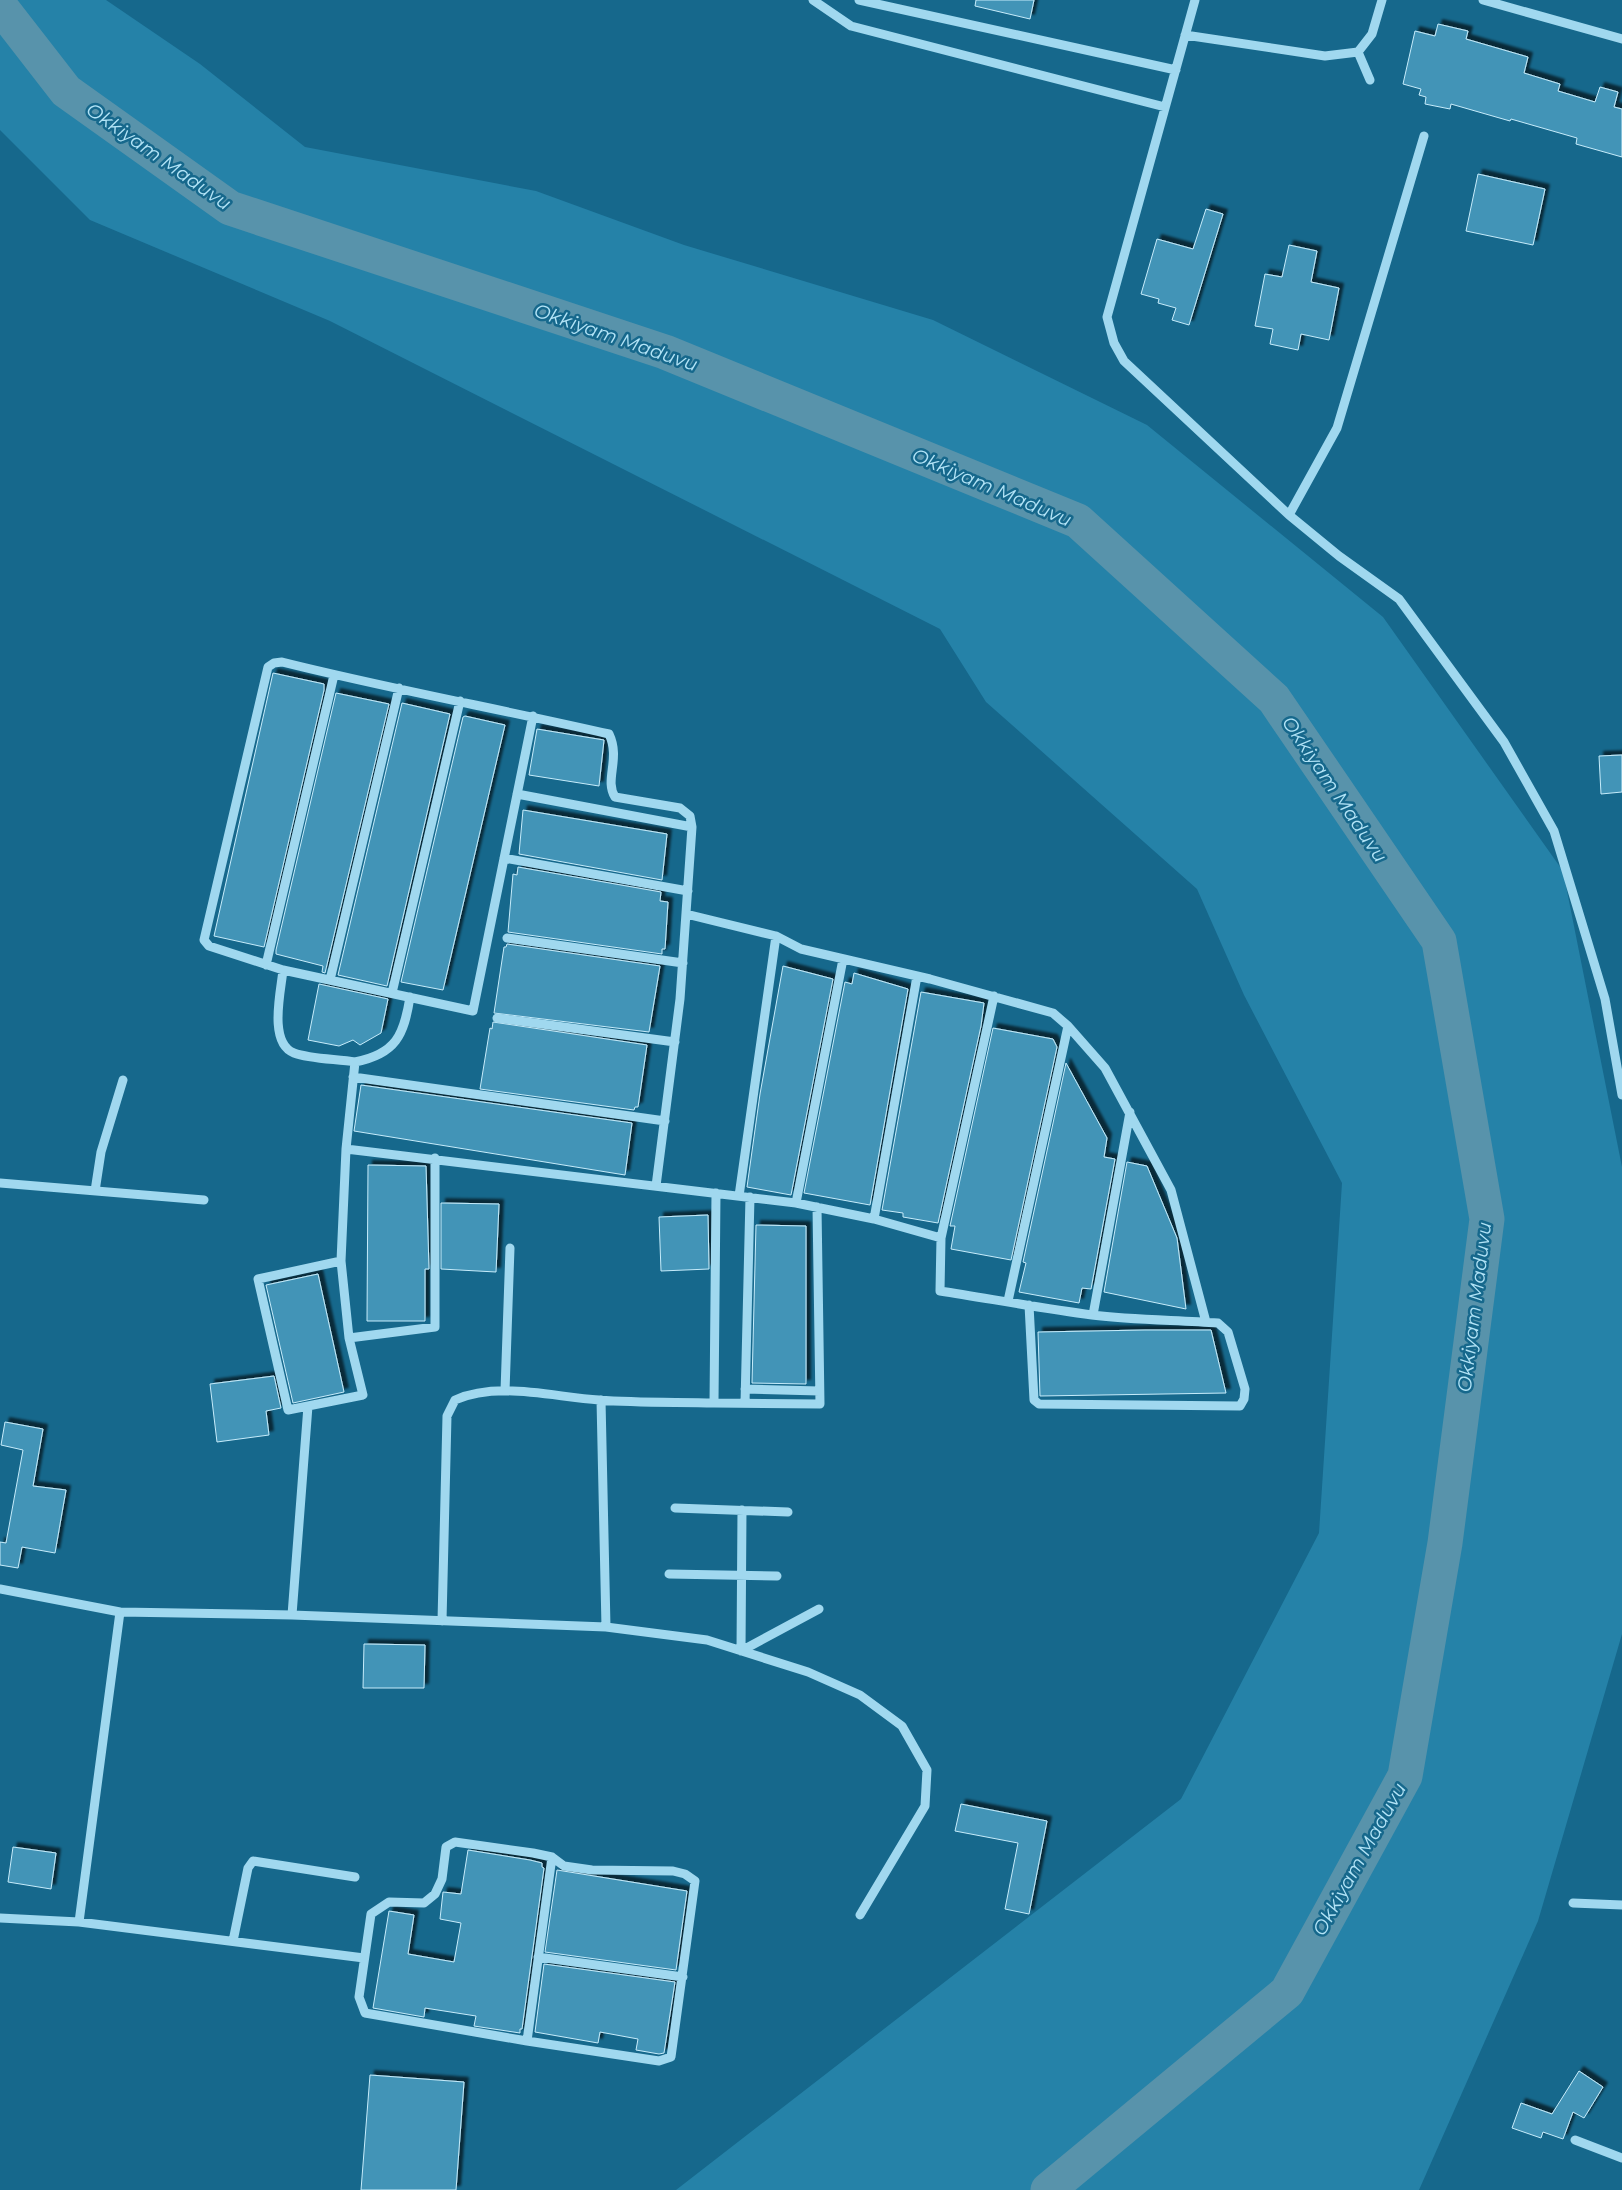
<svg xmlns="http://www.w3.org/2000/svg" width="1622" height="2190" font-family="Montserrat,sans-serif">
	<defs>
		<filter id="shadow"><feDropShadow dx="4.5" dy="-4.5" stdDeviation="1" flood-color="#0009"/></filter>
	</defs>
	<rect width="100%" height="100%" fill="#16688c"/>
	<path fill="#2582a8" d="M0,0h106l94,64 105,83 231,44 148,54 249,75 214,105 236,192 180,254 59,296v467l-84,287 -119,269h-743l505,-391 138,-266 23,-350 -98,-188 -47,-106 -211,-187 -46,-73 -610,-308 -240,-101 -90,-90z"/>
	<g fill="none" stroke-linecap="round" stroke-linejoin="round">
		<path stroke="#5893ab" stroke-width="35" d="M0,6l66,85 164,117 435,144 413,169 196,178 165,242 48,278 -42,324 -40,233 -118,216 -239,198"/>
	</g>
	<path fill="#4394b7" stroke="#c6ecfb" filter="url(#shadow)" d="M976,0h58l-4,19 -55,-13z
		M1438,24l30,7 -2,8 62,18 -4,16 36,11 -2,7 37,11 5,-15 18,5 -4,15 8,2v48l-46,-13 1,-6 -66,-19 -1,2 -59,-17 -1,5 -25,-5 1,-7 -7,-2 2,-6 -18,-5 12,-53 20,5z
		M1478,174l67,15 -12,56 -67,-14z
		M1206,209l17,5 -34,111 -17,-5 4,-12 -18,-5 1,-4 -18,-5 16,-55 36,10z
		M1289,245l28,6 -6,31 28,6 -10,52 -28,-6 -3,16 -28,-6 3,-15 -18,-3 10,-52 17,3z
		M273,673l51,11v6l-60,257 -50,-11z
		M336,693l53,11 -64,269 -3,-1 1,-6 -47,-12v-4z
		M402,703l48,11 -63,272 -49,-11z
		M465,716l40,9 -62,265 -42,-8 62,-265z
		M537,729l67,11 -5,46 -70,-11z
		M1622,755v37l-21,2 -2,-38z
		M523,810l144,24 -5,46 -143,-26z
		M518,867l143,25 -1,9 8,1 -3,47h-3v5l-154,-22 5,-58 4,1z
		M507,944l153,22 -11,66 -155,-19 10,-66h2z
		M783,966l50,13 -42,216 -44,-8 13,-93z
		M854,973l54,16 -38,216 -66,-12 41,-211 7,2z
		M319,984l69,15 -7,34 -21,12 -7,-5 -14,6 -31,-6z
		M921,992l63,11 -3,23 -43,197 -35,-6v-4l-21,-3z
		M493,1022l154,23 -9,62h-3l-1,3 -154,-21 10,-61 2,1z
		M993,1028l60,11 4,8 -46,213 -60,-11 4,-23h-5z
		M1066,1063l41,75 -3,19 11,2 -24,130 -9,-1 -3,15 -60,-11 7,-29 -3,-1z
		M361,1085l271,38 -7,52 -271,-44z
		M1127,1162l20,4 30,72 9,71 -82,-17z
		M368,1165l58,1 3,103h-4v52h-58z
		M441,1203l58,1 -3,68 -55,-3z
		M708,1215l1,54 -48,2 -2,-54z
		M756,1225l50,1v158l-54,-1z
		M318,1274l26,118 -51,11 -27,-118z
		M1145,1330h66l15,63 -186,3 -2,-64z
		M274,1376l7,32 -15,3 3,24 -52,7 -7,-58z
		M5,1422l38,7 -10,57 33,4 -11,63 -33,-6 -4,21 -18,-3v-23l6,1 17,-93 -22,-5z
		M364,1644l61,1 -1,43h-61z
		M961,1804l86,17 -18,93 -24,-5 13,-66 -63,-12z
		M13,1847l43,6 -5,36 -43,-7z
		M468,1850l62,10 12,3v4l2,1 -22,161h-2v4l-46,-7 2,-10 -51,-8 -1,9 -51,-9 16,-97 25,4 -6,39 46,8 7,-39 -21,-4 3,-27 18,2z
		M557,1870l130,21 -11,79 -131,-18z
		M544,1964l131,18 -11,71 -5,1 -23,-4 2,-11 -38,-7 -2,11 -63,-11z
		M1579,2071l24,16 -19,31 -11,-6 -10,27 -20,-7 -2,6 -29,-10 9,-25 31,11z
		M370,2075l94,7 -8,108h-95z"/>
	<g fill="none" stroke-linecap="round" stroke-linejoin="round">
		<path stroke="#a0d8ef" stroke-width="9" d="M813,0l38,26 314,81
			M859,0l317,70
			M1195,0l-88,317 7,26 10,18 165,154 50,41 60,43 105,143 50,89 51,168 17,96
			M1483,0l139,39
			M1185,35l140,21 33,-4 14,-18 10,-34
			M1358,52l12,28
			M1289,515l48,-87 87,-292
			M533,716l-60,295 -190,-41 -74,-24 -5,-6 64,-273 6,-4 8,-1c108,27 218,47 327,72 12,25 -5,46 6,63l65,11 10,8 2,11 -12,172 -24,187
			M517,794l175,33
			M504,858l184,33
			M686,914l90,22 25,13 129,30 123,34 15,13 37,42 66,122 35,132
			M507,938l176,25
			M266,965l68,-290
			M283,970c-2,21 -15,73 11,83 16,6 43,6 61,9l-9,87
			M330,980l69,-292
			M392,993l68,-292
			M497,1018l178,24
			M355,1062c41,-8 49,-27 55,-65
			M353,1077l312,44
			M0,1183l204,17
			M95,1191l6,-39 22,-72
			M739,1196l37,-260
			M796,1203l47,-244
			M874,1219l43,-243
			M941,1238l53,-242
			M341,1261l8,77 14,57 -75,15 -30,-131 83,-18 5,-112 450,54 78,16 67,19 -1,53c51,8 101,17 152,24 41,5 84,5 126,8l10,9 17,57 -1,10 -4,7 -201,-2 -5,-4 -5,-95
			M1008,1301l60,-275
			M1093,1315l37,-203
			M349,1338l86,-11v-169
			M745,1389l74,2
			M505,1391l5,-143
			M601,1400l5,227
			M714,1403l106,1 -3,-197
			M745,1403l5,-206
			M675,1508l113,4
			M742,1510l-1,141 78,-42
			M669,1574l108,2
			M0,1589l120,23
			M292,1615l16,-209
			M442,1621l5,-205 8,-16c43,-19 98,-3 144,0 38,3 77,2 115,3l2,-210
			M1573,1903l49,2
			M0,1918l79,4 285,36
			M79,1922l41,-310 172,3 314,12 101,13 101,32 52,23 42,31 25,44 -2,36 -65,109
			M233,1941l15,-73 5,-7 102,16
			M538,1957l145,20
			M527,2041l132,20 12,-4 24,-176 -10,-7 -12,-3 -81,-1 -28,-4 -12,-9 -19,-4 -78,-11 -9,5 -4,32 -7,15 -11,9 -35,-1 -18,12 -12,83 6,16 162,28 25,-184
			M1575,2140l47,18"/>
	</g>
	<g text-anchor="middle" stroke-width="5" stroke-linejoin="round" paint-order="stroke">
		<g font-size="19" font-style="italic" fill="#b3e4f7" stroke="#16688c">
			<text transform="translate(159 156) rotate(35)" y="7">Okkiyam Maduvu</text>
			<text transform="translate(616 337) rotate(19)" y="7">Okkiyam Maduvu</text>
			<text transform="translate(992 487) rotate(23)" y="7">Okkiyam Maduvu</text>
			<text transform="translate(1335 789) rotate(56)" y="7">Okkiyam Maduvu</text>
			<text transform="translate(1474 1307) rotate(-83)" y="7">Okkiyam Maduvu</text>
			<text transform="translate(1359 1859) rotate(-61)" y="7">Okkiyam Maduvu</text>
		</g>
	</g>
</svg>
